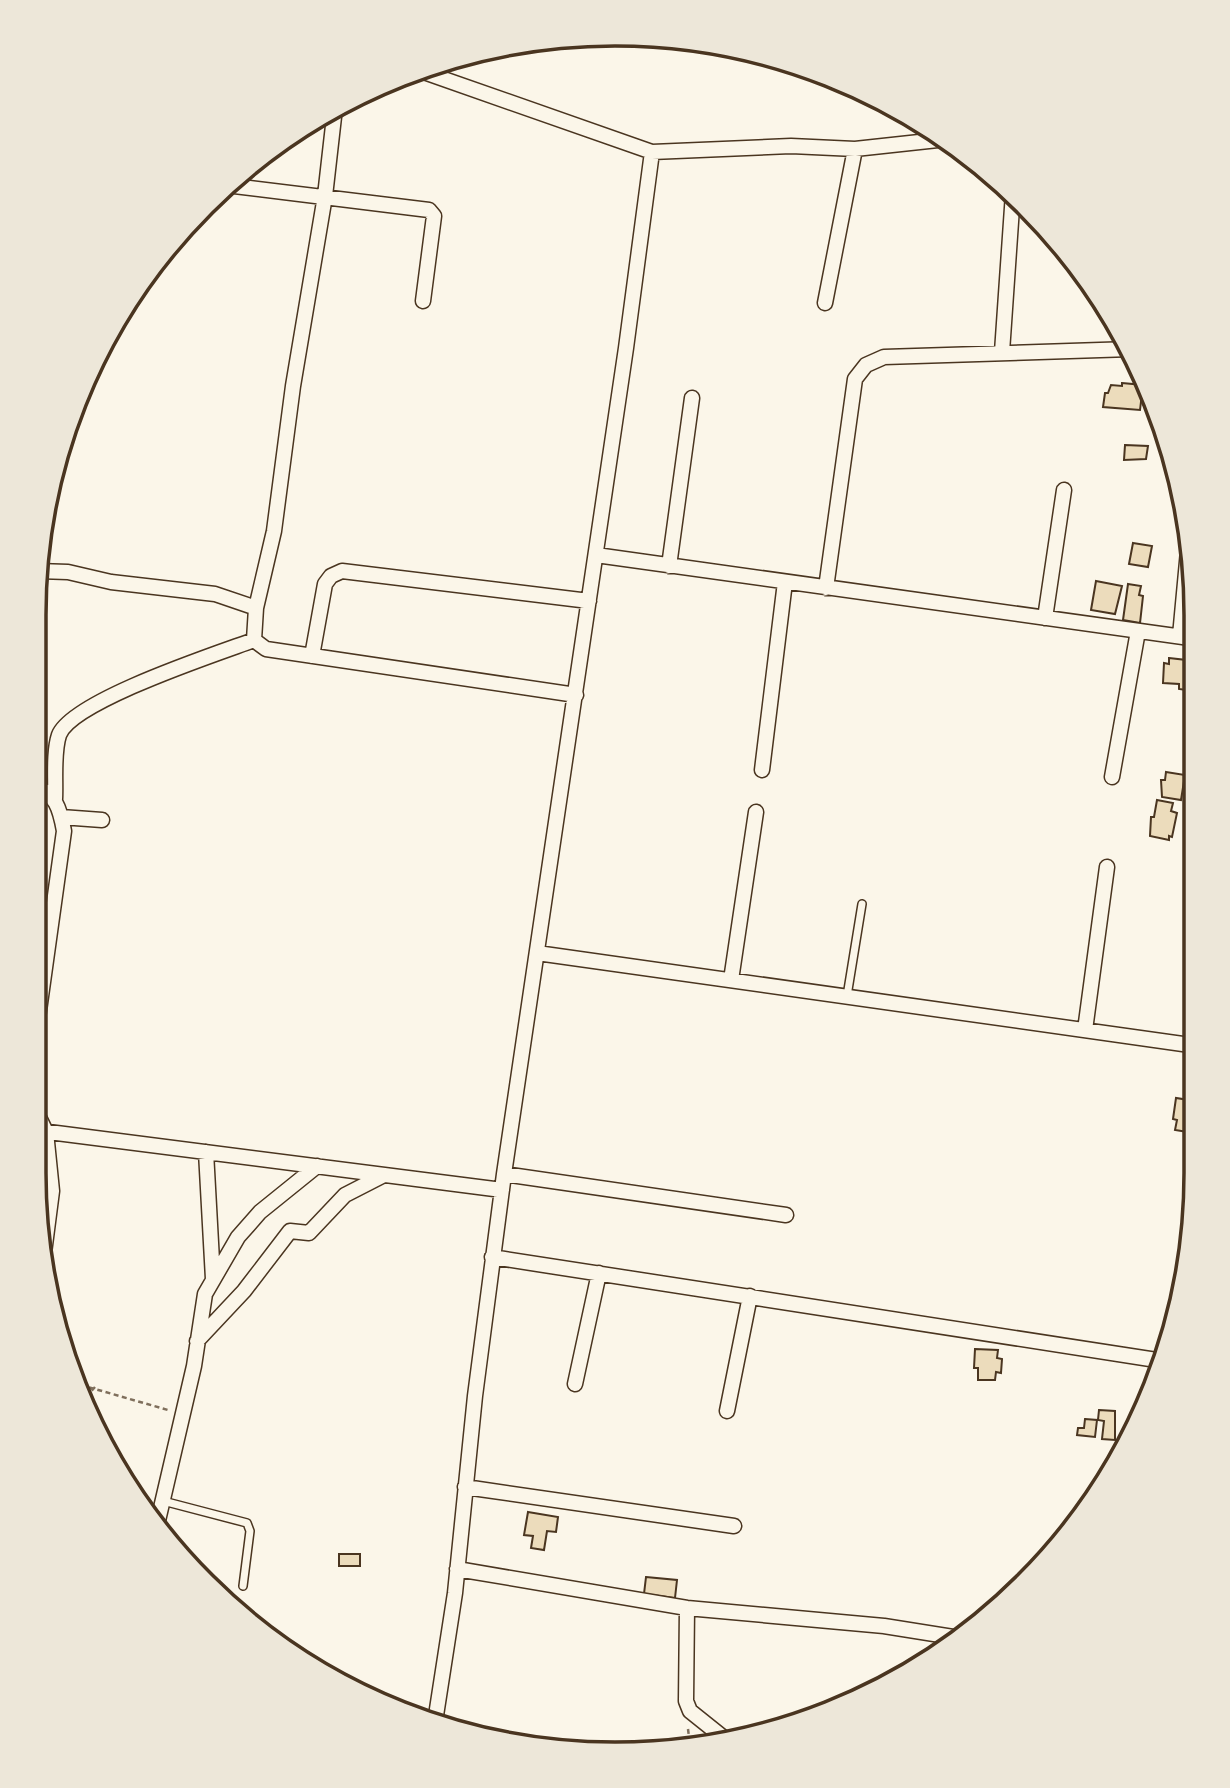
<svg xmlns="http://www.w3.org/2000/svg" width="1230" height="1788" font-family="Lato,sans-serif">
	<rect width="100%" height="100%" fill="#fbf6e9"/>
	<path fill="#ecdcbc" stroke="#4a3520" stroke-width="2" d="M1122,383l21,2 -3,25 -37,-3 2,-14h3l3,-8 11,1z
		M1125,445l23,1 -2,13 -22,1z
		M1133,543l19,3 -4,21 -19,-3z
		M1096,581l26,5 -7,28 -24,-4z
		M1128,584l13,2 -2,9 4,1 -3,27 -17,-3z
		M1169,658l26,3 -2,30 -14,-2v-5l-16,-1 1,-20 5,1z
		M1166,772l19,3 -4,25 -19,-3 -1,-17h4z
		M1157,800l16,3 -2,8 6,2 -5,24 -3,-1v4l-19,-4 1,-19h3z
		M1190,1093l7,2v33l-8,-1 -1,5 -13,-2 2,-10 -4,-1 3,-21 13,2z
		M975,1349l23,1 -1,8 5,1 -1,14 -5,-1 -1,8h-17v-12h-4z
		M1099,1410l16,1v29l-13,-1 2,-18 -6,-1z
		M1085,1419l12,1 -2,17 -18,-2 1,-7h6z
		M528,1512l30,5 -2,15 -9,-1 -3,19 -13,-2 2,-12 -9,-1z
		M339,1554h21v12h-21z
		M646,1577l31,3 -2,18 -31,-4z"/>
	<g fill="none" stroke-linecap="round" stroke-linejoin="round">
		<g stroke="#4a3520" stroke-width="10">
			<path id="lane" d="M847,996l15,-92
				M163,1501l84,22 3,8 -7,55"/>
		</g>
		<g stroke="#4a3520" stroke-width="17">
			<path id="street" d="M418,70l234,82 -26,196 -122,826 -29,222 -20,197 -20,129
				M335,108l-10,88 -32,190 -19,145 -18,77 -2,32 12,9 310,46
				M652,152l139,-6 64,3 92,-10
				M226,185l203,25 5,6 -11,85
				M825,303l30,-154
				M1002,352l11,-159
				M596,555l601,84
				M669,566l23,-168
				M38,571l30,1 43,10 104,12 41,14
				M826,588l29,-209 11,-14 18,-8 247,-8
				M1045,618l19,-128
				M1180,636l9,-96
				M312,656l13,-72 6,-8 11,-5 247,30
				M762,770l23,-188
				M1112,777l26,-146
				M55,799c1,-18 -2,-46 4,-64 13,-34 157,-81 195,-95
				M61,817l41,3
				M537,953l660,93
				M731,980l25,-168
				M1085,1030l22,-163
				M33,1054l31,-223c-4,-22 -8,-38 -31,-45
				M33,1105l13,27 6,59 -8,62
				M33,1130l469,60
				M206,1152l7,127
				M504,1174l282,41
				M492,1257l671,104
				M197,1341l47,-50 46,-60 19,2 36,-38 39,-20
				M575,1384l24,-111
				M727,1411l23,-115
				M465,1487l269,39
				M157,1525l37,-159 11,-72 33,-57 22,-25 57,-46
				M457,1569l230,39 197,18 69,11
				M687,1608l-1,93 4,10 40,32"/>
		</g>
		<path stroke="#7f6f5c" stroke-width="2.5" stroke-dasharray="5 3.5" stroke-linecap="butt" d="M81,1385l87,25
			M86,1397l9,-10
			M688,1729l2,16"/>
		<use href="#lane" stroke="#fbf6e9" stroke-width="7"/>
		<use href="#street" stroke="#fbf6e9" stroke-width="14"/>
	</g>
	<path d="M0 0H1230V1788H0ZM615 46H615A569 569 0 0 1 1184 615V1173A569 569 0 0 1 615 1742H615A569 569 0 0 1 46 1173V615A569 569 0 0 1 615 46Z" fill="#ede7d9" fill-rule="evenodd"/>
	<path fill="none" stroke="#4a3520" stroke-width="3.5" d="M615 46H615A569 569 0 0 1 1184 615V1173A569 569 0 0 1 615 1742H615A569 569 0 0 1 46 1173V615A569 569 0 0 1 615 46Z"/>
</svg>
